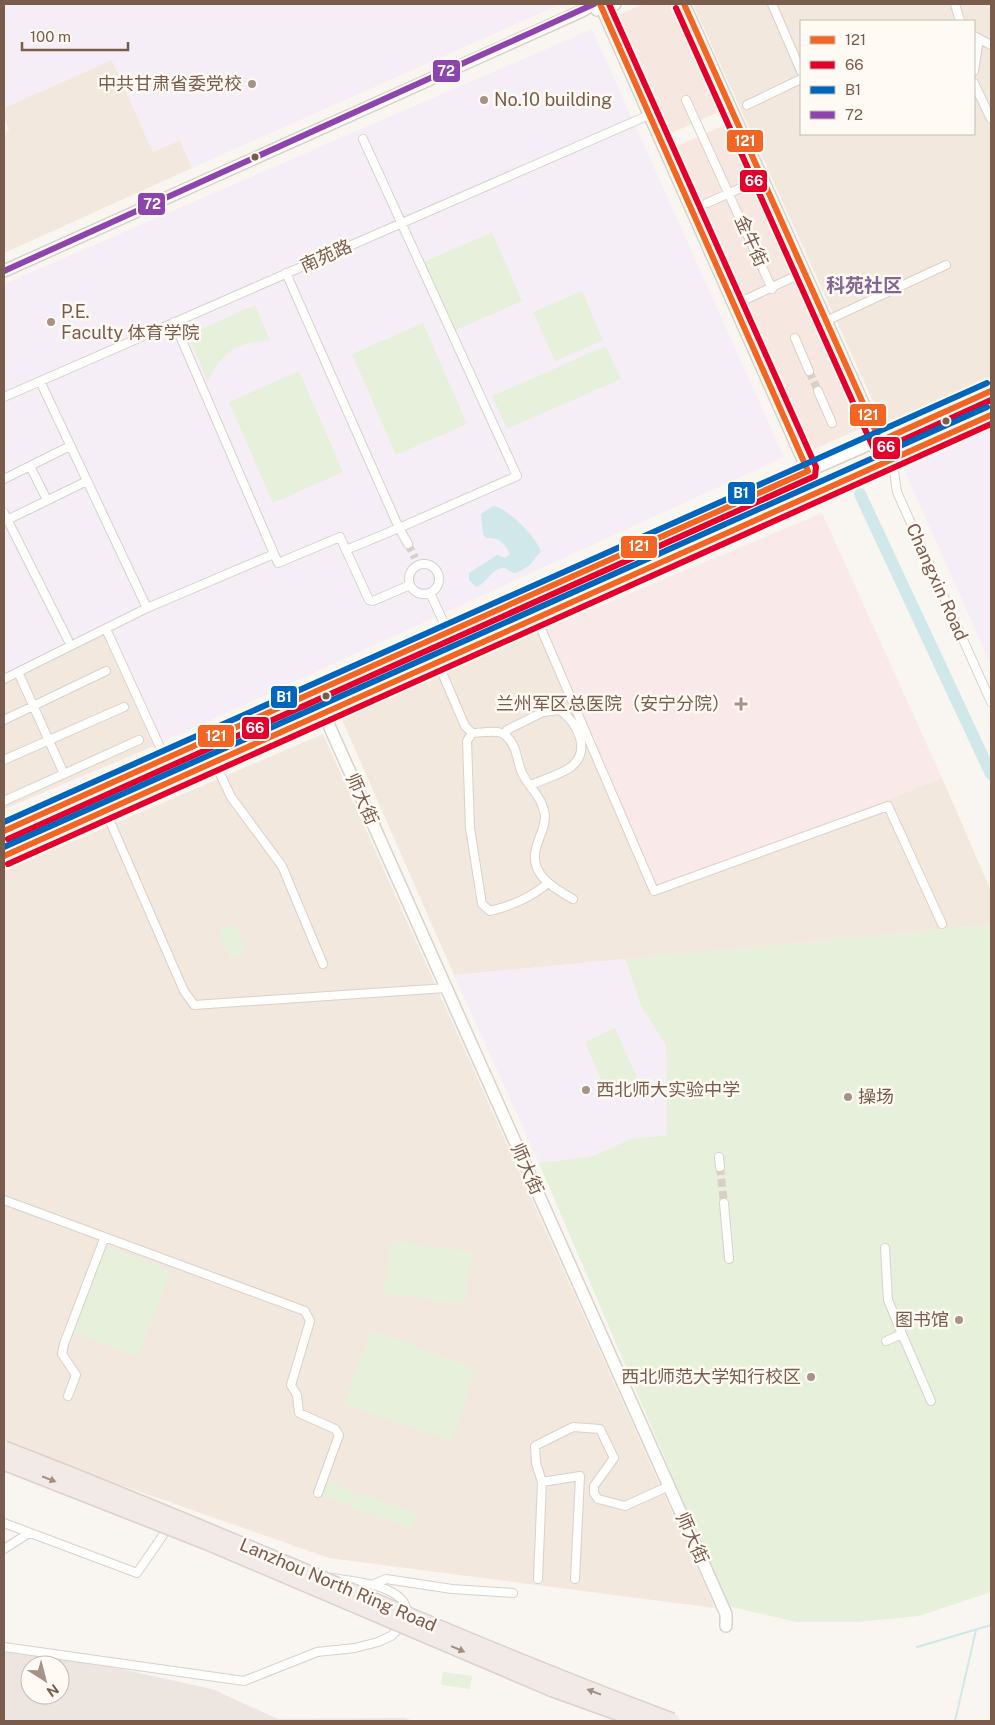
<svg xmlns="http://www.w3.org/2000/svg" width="995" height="1725" font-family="'Public Sans','Noto Sans SC',sans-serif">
	<rect width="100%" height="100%" fill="#f9f5f0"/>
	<path fill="#f2e8de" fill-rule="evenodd" d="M693,4h298v378l-105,48zM801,21h173v113h-173z
		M112,60l41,92 27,-12 12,28 -188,85v-120l5,-3 -5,-12v-10z
		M101,628l53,118 -150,63v-134z
		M542,630l111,263 289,-115 49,113v34l-537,50 -113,-258z
		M323,734l392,874 -386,-50 -325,-114v-573z"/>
	<path fill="#f6e8e1" d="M643,4h33l47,106 -58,26 -53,-118z
		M729,123l137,303 -58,26 -137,-303z"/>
	<path fill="#ede5e0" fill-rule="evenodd" d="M4,1643l208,46 66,30 126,-1 10,3h-410zM30,1665h30v30h-30z"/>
	<path fill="#f6eef6" d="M4,4h557l-369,164 -12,-28 -27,12 -41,-92 -108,48z
		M592,29l192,428 -630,289 -53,-118 -97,47v-391z
		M991,428v237l-85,-191 1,-7z
		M625,959l17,49 24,37 1,90 -36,4 -41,18 -51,6 -85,-188z"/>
	<path fill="#fae9e9" d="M822,513l120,265 -289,116 -111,-264z"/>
	<path fill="#e7f0db" d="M492,232l30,69 -68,30 -30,-69z
		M582,291l21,49 -48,21 -22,-49z
		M255,305l15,36c-32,0 -49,11 -62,41l-20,-47z
		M423,323l44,101 -71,31 -44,-101z
		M606,346l15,33 -114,50 -15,-33z
		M299,371l44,101 -70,31 -44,-101z
		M791,486l3,7 -332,149 -4,-7z
		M446,640l3,8 -87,39 -3,-8z
		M290,710l3,7 -274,123 -4,-7z
		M235,924l12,28 -17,7 -12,-28z
		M991,925v667l-72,24 -62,6h-61l-68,-16 -189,-443 51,-6 41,-18 36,-4 -1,-90 -24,-37 -17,-49z
		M615,1028l23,52 -31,13 -22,-51z
		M391,1241l81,11 -7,52 -81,-11z
		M106,1246l65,25 -33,86 -65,-25z
		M371,1330l104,39 -23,72 -108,-37z
		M327,1481l29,11 -6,14 -29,-10z
		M357,1493l30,10 -6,15 -30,-11z
		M388,1503l29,11 -6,15 -29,-11z
		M443,1672l29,4 -2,13 -29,-4z"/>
	<path fill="#d0e8ea" d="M493,506c15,2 43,31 48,45l-12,15 -13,7c-6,0 -8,-4 -12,-5 -12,-1 -17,16 -28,19l-7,-7v-7l28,-18 8,3 5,-4c-6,-11 -10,-17 -24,-16l-3,-4 -2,-20z"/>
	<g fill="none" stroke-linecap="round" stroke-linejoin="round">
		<path stroke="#d0e8ea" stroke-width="2" d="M917,1647l74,-22
			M955,1721l21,-91"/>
		<path stroke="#d0e8ea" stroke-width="12" d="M860,494l131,280"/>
		<path stroke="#d9cfc7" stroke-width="8" stroke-dasharray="8 4" stroke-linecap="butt" d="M809,371l9,20
			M408,544l7,14
			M720,1167l4,36"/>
		<g stroke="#d7d1cb" stroke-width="10">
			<path id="street" d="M772,4l29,67
				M955,4l5,17
				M974,36l17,9
				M974,71l5,-32
				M974,83l17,36
				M686,100l86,189
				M747,105l54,-26
				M707,203l43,-19
				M286,273l113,255 118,-52 -154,-337
				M734,305l70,-33
				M826,321l120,-56
				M174,322l104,241 62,-26 29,63 4,1 37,-16
				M795,338l14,33
				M40,381l107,227
				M818,391l14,32
				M4,397l645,-282
				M889,460l5,11 3,21 94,210
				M30,466l17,34
				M4,479l66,-33
				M4,513l64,127
				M7,520l80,-39
				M346,550l53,-22 9,16
				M409 579a15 15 0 1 1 30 0a15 15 0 1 1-30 0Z
				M430,593l18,39
				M536,617l118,274 234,-85 54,118
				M106,629l54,118
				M437,661l28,65 7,7c10,0 26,-4 33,2 13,11 11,24 17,38 7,15 21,24 23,43 0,12 -5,18 -8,29 -10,28 16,43 36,54
				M18,672l46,102
				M4,679l143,-71 127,-54
				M4,720l102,-49
				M472,733l-5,8 3,87 12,76 8,7c21,-5 40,-13 57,-27
				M505,735l2,-5 36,-18 17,-2c17,13 32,40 11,57 -11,8 -28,12 -40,18
				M4,760l120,-53
				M214,761l17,36 51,69 41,98
				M4,801l135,-61
				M105,810l79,181 10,14 252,-17
				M719,1157l1,10
				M4,1200l301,111 5,10 -19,64 6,10 2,18 36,16 4,6 -21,58
				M724,1203l5,56
				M885,1248l3,52 14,34 -16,7
				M902,1334l29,67
				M68,1396l8,-21 -14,-21 2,-10 40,-105
				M542,1482l38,-6 -5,103
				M4,1523l133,50 33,-48
				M4,1549l25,-16
				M332,1578c21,3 74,7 75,35
				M538,1579l4,-97 -6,-19 -1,-17 38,-19 27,2 14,29 -20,28v7l4,6 27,7 44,-20
				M374,1584l12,-5 66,10 61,4
				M4,1647l240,34 73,-29 38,-4 23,-6 13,-6 13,-12"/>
		</g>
		<g stroke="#d9d2cb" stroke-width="14">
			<path id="secondary" d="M600,4l208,467
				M684,4l196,437
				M597,10l18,-6
				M4,271l578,-260 12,-7
				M631,550l10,21
				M323,712l403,902v12
				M4,831l804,-360 183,-80
				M4,856l987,-441"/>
		</g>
		<use href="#street" stroke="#fefefd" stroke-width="8"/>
		<use href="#secondary" stroke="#fefefd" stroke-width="11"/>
		<g stroke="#dad1cc" stroke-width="18" stroke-linecap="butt">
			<path id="highway-bridge" d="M4,1449c225,86 443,188 668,272
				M4,1462l201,79 348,148 89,32"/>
		</g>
		<use href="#highway-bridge" stroke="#f2eae7" stroke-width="15"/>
		<g stroke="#fffaf3" stroke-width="10">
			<path id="bus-1" d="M684,4l196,437 111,-50
				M4,831l804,-360 -208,-467
				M4,856l987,-441"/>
		</g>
		<g stroke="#fffaf3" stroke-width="10">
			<path id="bus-2" d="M676,8l197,439 10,2 108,-49
				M8,839l807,-363 1,-9 -207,-463
				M8,864l983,-440"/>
		</g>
		<g stroke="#fffaf3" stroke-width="10">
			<path id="bus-3" d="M4,822l983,-439
				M4,847l983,-440"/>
		</g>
		<g stroke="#fffaf3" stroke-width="10">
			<path id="bus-4" d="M4,271l590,-267"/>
		</g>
		<use href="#bus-1" stroke="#f26522" stroke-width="6"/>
		<use href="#bus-2" stroke="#e4002b" stroke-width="6"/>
		<use href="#bus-3" stroke="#0065bd" stroke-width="6"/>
		<use href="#bus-4" stroke="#8e44ad" stroke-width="6"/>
	</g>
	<defs><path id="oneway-solid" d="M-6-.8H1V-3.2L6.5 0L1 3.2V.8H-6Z" transform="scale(1.25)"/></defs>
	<g fill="#a48e83">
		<use href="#oneway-solid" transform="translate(49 1479) rotate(21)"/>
		<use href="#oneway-solid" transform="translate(458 1649) rotate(23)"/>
		<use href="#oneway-solid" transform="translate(594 1692) rotate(-159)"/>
	</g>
	<g fill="#a69286" stroke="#fffaf3" stroke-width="2">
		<circle cx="252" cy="84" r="5"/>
		<circle cx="484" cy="100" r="5"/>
		<circle cx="51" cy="322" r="5"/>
		<path d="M738.5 696.5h5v5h5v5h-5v5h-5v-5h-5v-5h5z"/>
		<circle cx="586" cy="1090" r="5"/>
		<circle cx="848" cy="1097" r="5"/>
		<circle cx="959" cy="1320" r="5"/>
		<circle cx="811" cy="1377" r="5"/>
	</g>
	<g fill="#7a5c4d" stroke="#fffaf3" stroke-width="2">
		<circle cx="255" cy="157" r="4.5"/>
		<circle cx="946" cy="421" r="4.5"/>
		<circle cx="326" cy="696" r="4.5"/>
	</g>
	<g text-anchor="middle" stroke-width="5" stroke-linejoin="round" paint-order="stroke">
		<g font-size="18" fill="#7a5c4d" stroke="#fffaf3" text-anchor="end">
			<text x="242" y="90">中共甘肃省委党校</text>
			<text x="494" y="106" text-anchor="start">No.10 building</text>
			<text x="61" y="318" text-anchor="start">P.E.<tspan x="61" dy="21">Faculty 体育学院</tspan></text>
			<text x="730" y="710">兰州军区总医院（安宁分院）</text>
			<text x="596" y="1096" text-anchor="start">西北师大实验中学</text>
			<text x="858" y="1103" text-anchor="start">操场</text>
			<text x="949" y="1326">图书馆</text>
			<text x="801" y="1383">西北师范大学知行校区</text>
		</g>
		<g font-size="18" fill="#7a5c4d" stroke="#fffaf3">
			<text transform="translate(751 241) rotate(66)" y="6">金牛街</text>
			<text transform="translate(326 256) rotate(-24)" y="6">南苑路</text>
			<text transform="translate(937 582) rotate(66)" y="6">Changxin Road</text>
			<text transform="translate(362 799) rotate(66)" y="6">师大街</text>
			<text transform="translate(527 1169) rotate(66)" y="6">师大街</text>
			<text transform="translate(692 1538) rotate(66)" y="6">师大街</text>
			<text transform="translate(338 1585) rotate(23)" y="6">Lanzhou North Ring Road</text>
		</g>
		<g font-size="19" font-weight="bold" fill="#846695" stroke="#fffaf3">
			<text x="864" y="292">科苑社区</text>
		</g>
	</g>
	<g stroke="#fffaf3" stroke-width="2">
		<rect x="432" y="59" width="29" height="24" rx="5" fill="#8e44ad"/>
		<rect x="726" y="129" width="38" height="24" rx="5" fill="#f26522"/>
		<rect x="739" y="169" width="29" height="24" rx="5" fill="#e4002b"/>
		<rect x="137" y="192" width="29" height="24" rx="5" fill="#8e44ad"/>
		<rect x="849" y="403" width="38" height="24" rx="5" fill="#f26522"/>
		<rect x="872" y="436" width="29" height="24" rx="5" fill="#e4002b"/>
		<rect x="727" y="481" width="29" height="24" rx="5" fill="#0065bd"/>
		<rect x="620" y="535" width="38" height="24" rx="5" fill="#f26522"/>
		<rect x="270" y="685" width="28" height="24" rx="5" fill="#0065bd"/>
		<rect x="241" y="716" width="29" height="24" rx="5" fill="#e4002b"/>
		<rect x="197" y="724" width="38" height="24" rx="5" fill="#f26522"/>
	</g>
	<g font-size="14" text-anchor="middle" font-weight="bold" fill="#fff">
		<text x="446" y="76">72</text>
		<text x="745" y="146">121</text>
		<text x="754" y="186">66</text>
		<text x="152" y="209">72</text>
		<text x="868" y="420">121</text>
		<text x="886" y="452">66</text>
		<text x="741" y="498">B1</text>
		<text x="639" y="551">121</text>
		<text x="284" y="702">B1</text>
		<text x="255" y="733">66</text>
		<text x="216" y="741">121</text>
	</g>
	<rect width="995" height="1725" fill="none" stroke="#7a5c4d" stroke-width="10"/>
	<rect x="800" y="20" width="175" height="115" fill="#fffaf3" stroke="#cabbb1"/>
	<rect x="810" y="36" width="25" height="8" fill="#f26522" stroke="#cabbb1"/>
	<text x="845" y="45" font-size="15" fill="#7a5c4d">121</text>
	<rect x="810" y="61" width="25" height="8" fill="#e4002b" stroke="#cabbb1"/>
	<text x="845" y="70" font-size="15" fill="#7a5c4d">66</text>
	<rect x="810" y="86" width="25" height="8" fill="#0065bd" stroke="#cabbb1"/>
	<text x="845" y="95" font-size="15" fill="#7a5c4d">B1</text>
	<rect x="810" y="111" width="25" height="8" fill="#8e44ad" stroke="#cabbb1"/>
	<text x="845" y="120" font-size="15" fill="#7a5c4d">72</text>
	<g transform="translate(45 1680) rotate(144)"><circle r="24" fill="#fffaf3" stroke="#cabbb1"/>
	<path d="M0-4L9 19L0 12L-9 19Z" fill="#a69286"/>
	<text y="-8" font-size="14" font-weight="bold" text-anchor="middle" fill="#7a5c4d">N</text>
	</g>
	<path d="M22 42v8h106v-8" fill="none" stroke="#7a5c4d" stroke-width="2.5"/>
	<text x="30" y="42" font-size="15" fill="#7a5c4d" stroke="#fffaf3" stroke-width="4" paint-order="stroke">100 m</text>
</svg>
